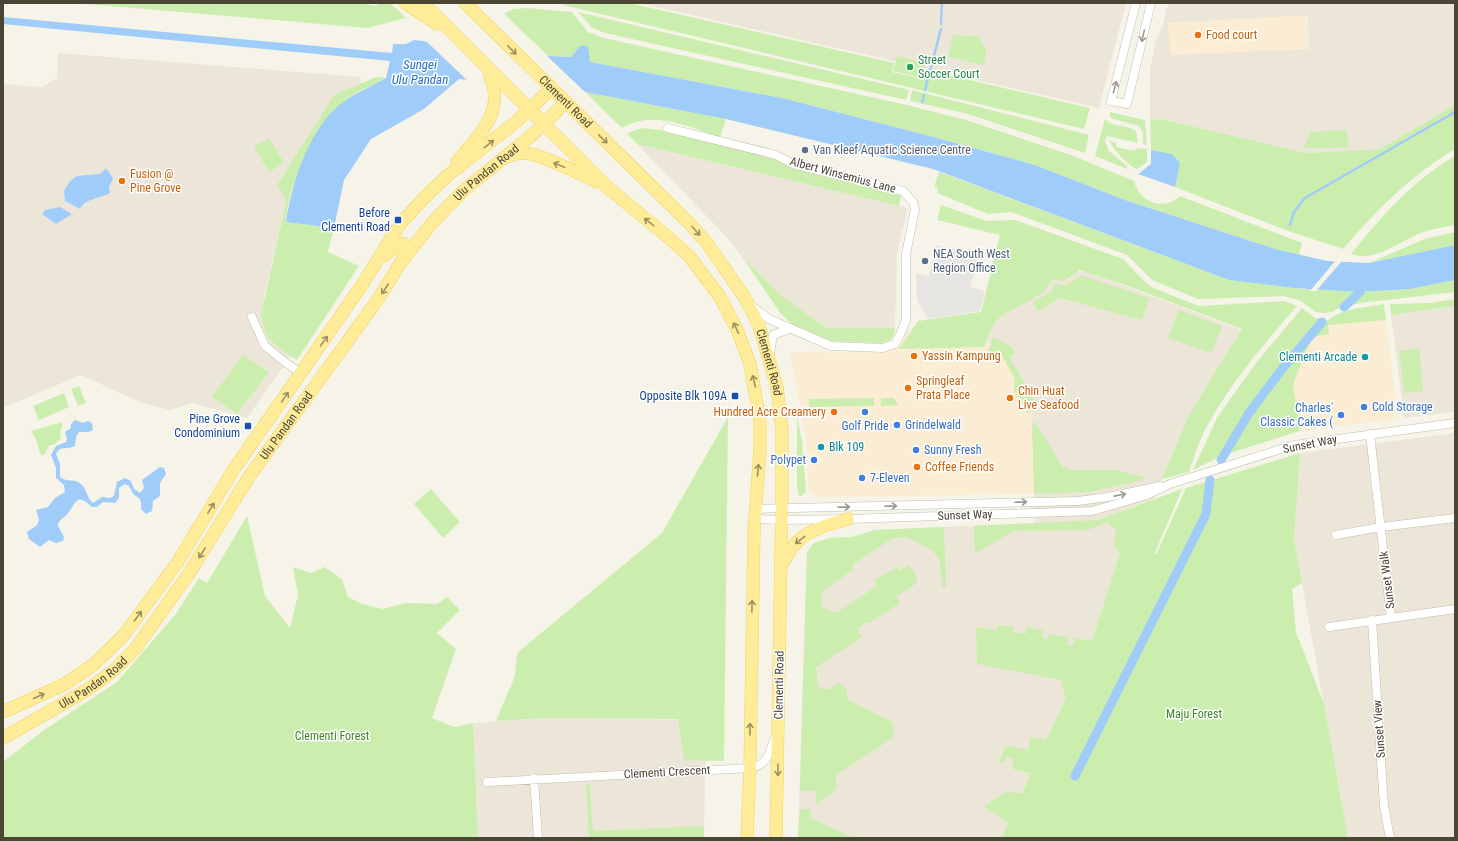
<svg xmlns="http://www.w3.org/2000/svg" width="1458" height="841" font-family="'Roboto Condensed',sans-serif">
	<rect width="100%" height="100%" fill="#f6f4e9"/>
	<path fill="#ebe6d7" d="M639,3h487l-27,105z
		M1168,3h287v102l-75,44 -74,4 -145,-34 -11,1v-51l6,-29 7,-15z
		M58,53l303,24 -1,7 -26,11 -48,106 -22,96 7,45 20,14 -44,62 -54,-15 -23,7 -28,-7 -61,-28 -78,33v-324l39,3 15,-9z
		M637,144l271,64 -11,46 -2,74h-68l-44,-31 -40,-39 -21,-26z
		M1000,235l67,45 9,-8 9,-1 157,59 -53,85 -35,84 -30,11 -4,43 -28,88 -90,197h-204l7,-232 2,-53 3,-6 4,-4 15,-5 23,-1 23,-7 160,-7 -4,-118 -40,-61 -15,-10z
		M1455,306v106l-51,6 -13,-103z
		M1455,433v405h-107l-54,-299 6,-86z
		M546,718l160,2 -2,118h-226l-5,-115z"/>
	<path fill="#faedd3" d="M1308,15l1,34 -138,6 -3,-32z
		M1386,320l12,99 -98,12 -7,-47 19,-47 16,-12z
		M908,331l68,3 21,14 34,57 3,89 -213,3 -10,-4 -3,-5 -2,-47 -16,-89 94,1 14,-6z"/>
	<path fill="#cbeeae" d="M75,3h285l16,3 3,-3h11l16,15 -39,10z
		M563,3h66l265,60 -2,9 31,7 3,-9 164,38 -6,21 -521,-124z
		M527,8l45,4 16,20 16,6 303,67 59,15 105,35 63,26c5,21 30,31 46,15l122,47 -3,12 -24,-6 -150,-49 -90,-35 -109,-30 -144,-37 -192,-36 -10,-16 -9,11 -23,-1 -44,-42 9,-5z
		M578,12l331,78 -3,10 -301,-67 -13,-5z
		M953,35l25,1 8,14 -2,15 -36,-8z
		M897,56l29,7 -4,15 -29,-7z
		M376,77l10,1c-14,8 -31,14 -43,24 -29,26 -55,82 -57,120l48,6 -6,24 31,14 -62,94c-21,-13 -32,-19 -36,-45l25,-114 -9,-16 57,-90z
		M912,90l177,45 -4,18 -117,-39 -58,-13z
		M585,92l141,27 -6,18c-31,-10 -67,-28 -98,-9z
		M1455,105v44c-44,26 -79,62 -112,100l-55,-18 -113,-44 5,-24 -8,-9 -21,-4 -1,-30 11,-1 145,34 74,-4z
		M1110,112l35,8 2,25 -4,-1v-11l-4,-7 -26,-7 -3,-2z
		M1105,119c8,9 21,5 31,12l2,12 -31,-7 -2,5 4,10 18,15v3l-32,-13z
		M642,128l26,3 107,28 17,9 109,27 -2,11 -262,-62 -10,-11z
		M1347,130l1,18h-45l8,-16z
		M269,138l15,25 -15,9 -15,-25z
		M1110,141l6,2v4l19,4 1,-3 11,1v13l-10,7c-7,-2 -25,-20 -27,-28z
		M1455,156v69c-11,2 -23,4 -34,8 -21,8 -47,30 -70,21 30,-37 62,-74 104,-98z
		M939,172l290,108 65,8 64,4 -16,14 -10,6 -8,1 -8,-1 -17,-12 -16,-4 -85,3 -46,-19 -25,-25 -116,-43 -23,2 -51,-21 1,-5 -4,-1z
		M941,205l46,16 28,-1 108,39 24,25 6,4 46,18 85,-5 13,5c-30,35 -60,69 -84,110 -11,17 -18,37 -24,56l-27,7 27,-64 53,-86 -117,-44 -45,-15 -16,11 -12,-2c-8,21 -36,25 -52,38 -9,8 -12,20 -16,30l-85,2 19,-28 63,-9 19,-77 -63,-15z
		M1455,232v13l-86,18 56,-24z
		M743,258l40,39 44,31h68c0,10 -5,13 -13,15l-50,-2 -40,-17 -11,-10z
		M1081,275l68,23 -7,22 -82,-22 -22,13 -5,-9 18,-10 4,-8 10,2z
		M1455,280v12l-95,11 -13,3 15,-14 48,-3z
		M1455,299v7l-64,9 -1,-11 40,-1z
		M1384,304l2,16 -58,5 1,9 -17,3 -19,47 7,47 -73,23c22,-38 46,-72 74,-105 10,-12 19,-25 33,-33 14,-8 34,-9 50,-12z
		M1302,308l13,10 6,1 -40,49 -34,45 -24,42 -30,15 24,-52 38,-54z
		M1179,310l43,16 -11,27 -43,-15z
		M993,337l18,10 4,6 -6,4 29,49 -11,7 -13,-23 1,-12 -16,-28 -5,3 -6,-1z
		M1419,348l4,43 -19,2 -5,-42z
		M243,355l26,17 -32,42 -25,-17z
		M79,386l7,17 -8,3 -7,-17z
		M64,393l5,14 -30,13 -6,-14z
		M874,398v8l-65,1v-8z
		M881,398h13l4,7 -17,1z
		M797,415l5,26 4,50 -6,6 -3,-8z
		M728,417l-4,344 -40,-1 -6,-41 -132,-1 -50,3 19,-45 2,-23 145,-120z
		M62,422v6l-2,4 1,7 -6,5 -7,2 -2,7 -3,2 -3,-1 -4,-15 -5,-8z
		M1035,422l28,45 9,3h43l29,7 -1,3 -54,12 -55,2 -2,-70z
		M1300,453l-6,86 8,44 -10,6 4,43 28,72 24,134h-346l6,-15 -24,-17 23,-15 15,3 9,-21 -18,-4 -1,-11 -6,-1 -2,6h-5l7,-18 22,5 3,-13 15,3 20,-42 -5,-18 -84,-16 -1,-37 21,3 1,-5 16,2 -1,5 13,2 1,-7 16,3 -1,8 6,1 1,-5 19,3 -1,8 6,1 2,-8 17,3 28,-88 -6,-6 2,-16 -9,-9 -19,8 -75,1 -38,23 -1,-28 124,-6 84,-31 -28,66 3,-2 29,-65z
		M431,489l29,33 -17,16 -29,-34z
		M247,516l18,80 25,32 8,-33 -5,-28 18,6 13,-6 18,12 6,18 14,7 21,5 23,-6 31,1 10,-7 13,13 -23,23 19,16 -24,69 22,9 19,-4 5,115h-475v-76l41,-32 73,-48 58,-67 24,-37 8,5z
		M944,527l2,60h-4l-2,-26 -7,-10 -26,-14 -14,1 -41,27 2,4 -33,23 1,15 14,6 41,-27 -3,-5 23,-14 3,4 8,-5c7,2 9,10 9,17l-21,14 4,6 -31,20 -3,-1 -9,7 5,8 -46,30 2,19 10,4 11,-7 7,5 2,12 44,22 2,15 -59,39 2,13 -21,15v-13h-16l7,-238 7,-10 15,-5 23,-1 23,-7z
		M590,783l2,42 3,6 109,-5v12h-115l-3,-54z
		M800,809h11l-1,9 44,20h-56z"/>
	<path fill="#e7e5e1" d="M937,245l41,10 -8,32 15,4 -5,20 -52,8 -11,-18 -1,-28 13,3z"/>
	<path fill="#a0ccf9" d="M3,17l389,36 1,-9h13l8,-4 134,16 23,1 9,-11h8l2,16 192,36 144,37 109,30 90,35 150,49 52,12 42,2 86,-18v35l-45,9 -52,3 -64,-4 -65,-8 -296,-111 -207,-50 -141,-27 -126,-13 -35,30 -53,30 -27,41 -10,48 -48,-6c6,-40 23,-94 57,-120 13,-9 29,-16 43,-24l4,-17 -387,-37z
		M1151,150l21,4 8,9 -5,24 -37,-13 13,-10z
		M106,168l7,10 -4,9 1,6c-9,5 -26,6 -30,16l-15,-8 -1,-10 6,-10 7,-5 23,-2z
		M60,207l12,7 -16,10 -14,-10 3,-4z
		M75,420l8,3 5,-2 4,2 1,7 -5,2h-9l-3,5 -1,9c-8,4 -15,-1 -19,8l4,10v13c7,6 15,1 21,7 6,6 6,14 12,19l9,-6 8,1 4,-2 3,-14 8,-4 6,3 3,8 6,4 4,-5 -2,-8 18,-13 4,1 2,6 -6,9v13l-7,5 -1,10 -6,3 -5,-5c1,-7 0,-11 -7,-14l-5,-9 -4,-2 -6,4v10l-4,5 -12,-1 -6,5h-5c-14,-13 -15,-8 -23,5 -3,4 -8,7 -11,11v3l6,11 -1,4 -7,2 -7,-3 -9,7 -11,-8 -2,-7 10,-7 2,-5 -3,-10 12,-3 7,-9 10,-6 -1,-7 -8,-7v-10l-5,-13 5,-9 10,-4 1,-3 -2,-7 6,-4v-4z"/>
	<path fill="#f6f4e9" d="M431,40l114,14 42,40 -118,-12 -43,-41z
		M1336,260l6,1 -26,30h-6z"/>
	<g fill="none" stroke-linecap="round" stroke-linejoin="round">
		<path stroke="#a0ccf9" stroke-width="2.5" d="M941,24l1,-21
			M925,90l16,-61
			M922,102l2,-7
			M1290,225l4,-13 11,-14 150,-86"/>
		<path stroke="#a0ccf9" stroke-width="9" d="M1344,307l16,-15
			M1221,460l28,-47 33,-44 40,-47
			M1075,776l131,-262 4,-34"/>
		<g stroke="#c3bdaa" stroke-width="9">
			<path id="street" d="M1136,3l-25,98 16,3 24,-101
				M668,128l108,27 17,9 110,27 10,11 2,7 -9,45v66l-6,15 -5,9 -12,4 -52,-2 -62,-27 -17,-13
				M252,317l13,29 21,17 15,10
				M770,354l3,-19 16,-6
				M1370,434l21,184
				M756,509l322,-8 30,-4 52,-11
				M755,519l27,1 66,-1 244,-8 55,-16 23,-11 124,-39 161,-22
				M1336,535l45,-8 74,-9
				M1372,620l12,186 6,32
				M1329,627l126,-18
				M534,778l4,60
				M487,782l263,-14c19,-3 19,-16 26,-33"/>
		</g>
		<g stroke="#f1d35c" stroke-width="13">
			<g id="primary">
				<path d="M405,3l32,21"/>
				<path d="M423,3l184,184 62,51 20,18 31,41 18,35 12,32 10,57v28l-6,82 -4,237 -3,70"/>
				<path id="s1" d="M465,3l224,220 18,20 38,55 13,25 19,64 5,43v66l-6,342"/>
				<path d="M507,157c5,-2 11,-4 16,-4 17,0 57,21 74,29"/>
				<path d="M457,162c21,-27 50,-50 32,-88"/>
				<path d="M384,256l10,-9 9,-4 3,5 -4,12"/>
				<path d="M781,565c5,-7 9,-15 14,-21 13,-15 35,-20 53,-25"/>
				<path d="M3,712l62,-28 28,-19 30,-29 54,-73 57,-94 128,-184 38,-61 25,-27 22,-21 70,-55 34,-32"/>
				<path id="s2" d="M3,738l84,-48 26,-19 22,-22 53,-74 61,-98 130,-179 20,-33 33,-42 32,-33 67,-54 34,-33"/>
			</g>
		</g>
		<use href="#street" stroke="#fff" stroke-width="8"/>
		<use href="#primary" stroke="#ffec99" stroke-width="12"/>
	</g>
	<defs><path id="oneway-shaft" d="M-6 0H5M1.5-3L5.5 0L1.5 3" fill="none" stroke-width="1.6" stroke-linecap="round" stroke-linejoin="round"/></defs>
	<g stroke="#9c9990">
		<use href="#oneway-shaft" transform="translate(1143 36) rotate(103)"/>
		<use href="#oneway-shaft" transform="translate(1115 87) rotate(-75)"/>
		<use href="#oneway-shaft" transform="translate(1120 495) rotate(-11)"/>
		<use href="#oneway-shaft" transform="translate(1021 502) rotate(-2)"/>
		<use href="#oneway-shaft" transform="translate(891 506) rotate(-1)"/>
		<use href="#oneway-shaft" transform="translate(844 507) rotate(-1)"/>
	</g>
	<g stroke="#9c9063">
		<use href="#oneway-shaft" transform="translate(512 50) rotate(45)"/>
		<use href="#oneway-shaft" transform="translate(603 139) rotate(44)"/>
		<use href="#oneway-shaft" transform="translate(489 144) rotate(-38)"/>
		<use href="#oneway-shaft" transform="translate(559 165) rotate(-158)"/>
		<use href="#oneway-shaft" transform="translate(649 222) rotate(-142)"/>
		<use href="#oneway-shaft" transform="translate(696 231) rotate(48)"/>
		<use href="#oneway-shaft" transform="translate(385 289) rotate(123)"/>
		<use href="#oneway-shaft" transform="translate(736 328) rotate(-116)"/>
		<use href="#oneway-shaft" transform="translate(324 341) rotate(-55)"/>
		<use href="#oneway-shaft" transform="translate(754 381) rotate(-102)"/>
		<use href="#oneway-shaft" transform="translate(285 397) rotate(-55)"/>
		<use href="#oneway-shaft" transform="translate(758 470) rotate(-85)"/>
		<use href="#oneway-shaft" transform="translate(211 508) rotate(-59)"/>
		<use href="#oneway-shaft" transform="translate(800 540) rotate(142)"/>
		<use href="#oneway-shaft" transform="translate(202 553) rotate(122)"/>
		<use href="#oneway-shaft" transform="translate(752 606) rotate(-89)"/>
		<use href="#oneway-shaft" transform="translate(138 616) rotate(-53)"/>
		<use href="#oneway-shaft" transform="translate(39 696) rotate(-24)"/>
		<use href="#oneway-shaft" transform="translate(750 729) rotate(-89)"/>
		<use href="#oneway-shaft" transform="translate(778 770) rotate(90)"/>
	</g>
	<g fill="#e8710a" stroke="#fff" stroke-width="1.5">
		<circle cx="1198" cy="35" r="4"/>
		<circle cx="122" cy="181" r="4"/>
		<circle cx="914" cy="356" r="4"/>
		<circle cx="908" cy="388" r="4"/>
		<circle cx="1010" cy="398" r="4"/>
		<circle cx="834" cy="412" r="4"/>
		<circle cx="917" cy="467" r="4"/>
	</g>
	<circle fill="#2e9e5b" stroke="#fff" stroke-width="1.5" cx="910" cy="67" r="4"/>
	<g fill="#5c6f8a" stroke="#fff" stroke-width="1.5">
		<circle cx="805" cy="150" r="4"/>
		<circle cx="925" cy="261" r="4"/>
	</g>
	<g fill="#1a4fb4" stroke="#fff" stroke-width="1.5">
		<rect x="394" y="216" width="8" height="8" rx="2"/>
		<rect x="731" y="392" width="8" height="8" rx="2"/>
		<rect x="244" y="422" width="8" height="8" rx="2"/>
	</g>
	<g fill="#0f9aa8" stroke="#fff" stroke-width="1.5">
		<circle cx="1365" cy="357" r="4"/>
		<circle cx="821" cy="447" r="4"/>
	</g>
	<g fill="#3f7fe0" stroke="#fff" stroke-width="1.5">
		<circle cx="1364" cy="407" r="4"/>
		<circle cx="865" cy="412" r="4"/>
		<circle cx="1341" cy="415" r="4"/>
		<circle cx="897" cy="425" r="4"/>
		<circle cx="916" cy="450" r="4"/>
		<circle cx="814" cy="460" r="4"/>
		<circle cx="862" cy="478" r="4"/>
	</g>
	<g text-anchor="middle" stroke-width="3" stroke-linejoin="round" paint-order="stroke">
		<g font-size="12" fill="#c56008" stroke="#fff" text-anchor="start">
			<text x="1206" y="39">Food court</text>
			<text x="130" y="178">Fusion @<tspan x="130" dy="14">Pine Grove</tspan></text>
			<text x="922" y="360">Yassin Kampung</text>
			<text x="916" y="385">Springleaf<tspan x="916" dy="14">Prata Place</tspan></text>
			<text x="1018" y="395">Chin Huat<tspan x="1018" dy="14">Live Seafood</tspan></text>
			<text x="826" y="416" text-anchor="end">Hundred Acre Creamery</text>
			<text x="925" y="471">Coffee Friends</text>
		</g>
		<g font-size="12" fill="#27864d" stroke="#fff" text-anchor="start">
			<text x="918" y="64">Street<tspan x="918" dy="14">Soccer Court</tspan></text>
		</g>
		<g font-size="12" fill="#4b4536" stroke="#fff">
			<text dy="4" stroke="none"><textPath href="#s1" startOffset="141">Clementi Road</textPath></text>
			<text dy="4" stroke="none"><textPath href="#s2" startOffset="754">Ulu Pandan Road</textPath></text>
			<text transform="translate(843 175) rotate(15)" y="4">Albert Winsemius Lane</text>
			<text dy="4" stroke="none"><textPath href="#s1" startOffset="477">Clementi Road</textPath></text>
			<text dy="4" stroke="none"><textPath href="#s2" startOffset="430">Ulu Pandan Road</textPath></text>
			<text transform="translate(1310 444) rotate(-11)" y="4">Sunset Way</text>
			<text transform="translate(965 515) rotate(-2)" y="4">Sunset Way</text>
			<text transform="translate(1387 580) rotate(-97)" y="4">Sunset Walk</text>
			<text dy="4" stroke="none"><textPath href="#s2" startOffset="106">Ulu Pandan Road</textPath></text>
			<text transform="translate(779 685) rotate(-89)" y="4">Clementi Road</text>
			<text transform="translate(1379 729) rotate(-94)" y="4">Sunset View</text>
			<text transform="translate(667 772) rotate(-3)" y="4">Clementi Crescent</text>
		</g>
		<g font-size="12" fill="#4e5e75" stroke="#fff" text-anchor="start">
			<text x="813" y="154">Van Kleef Aquatic Science Centre</text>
			<text x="933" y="258">NEA South West<tspan x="933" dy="14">Region Office</tspan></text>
		</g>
		<g font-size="12" fill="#164399" stroke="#fff" text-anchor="end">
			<text x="390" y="217">Before<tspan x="390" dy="14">Clementi Road</tspan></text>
			<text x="727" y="400">Opposite Blk 109A</text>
			<text x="240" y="423">Pine Grove<tspan x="240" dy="14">Condominium</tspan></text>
		</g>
		<g font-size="12" fill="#0d838f" stroke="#fff" text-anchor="end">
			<text x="1357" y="361">Clementi Arcade</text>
			<text x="829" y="451" text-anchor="start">Blk 109</text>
		</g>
		<g font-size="12" fill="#366cbe" stroke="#fff" text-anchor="start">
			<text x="1372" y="411">Cold Storage</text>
			<text x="1333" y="412" text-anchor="end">Charles'<tspan x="1333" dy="14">Classic Cakes (</tspan></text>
			<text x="905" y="429">Grindelwald</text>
			<text x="865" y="430" text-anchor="middle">Golf Pride</text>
			<text x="924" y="454">Sunny Fresh</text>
			<text x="806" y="464" text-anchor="end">Polypet</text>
			<text x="870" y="482">7-Eleven</text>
		</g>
		<g font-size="12" fill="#3d8522" stroke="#fff">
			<text x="1194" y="718">Maju Forest</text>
			<text x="332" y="740">Clementi Forest</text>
		</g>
		<g font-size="13" font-style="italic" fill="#2270c5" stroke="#fff">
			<text x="420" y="69">Sungei<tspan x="420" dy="15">Ulu Pandan</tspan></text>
		</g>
	</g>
	<rect width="1458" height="841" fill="none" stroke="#4b4536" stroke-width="8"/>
</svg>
